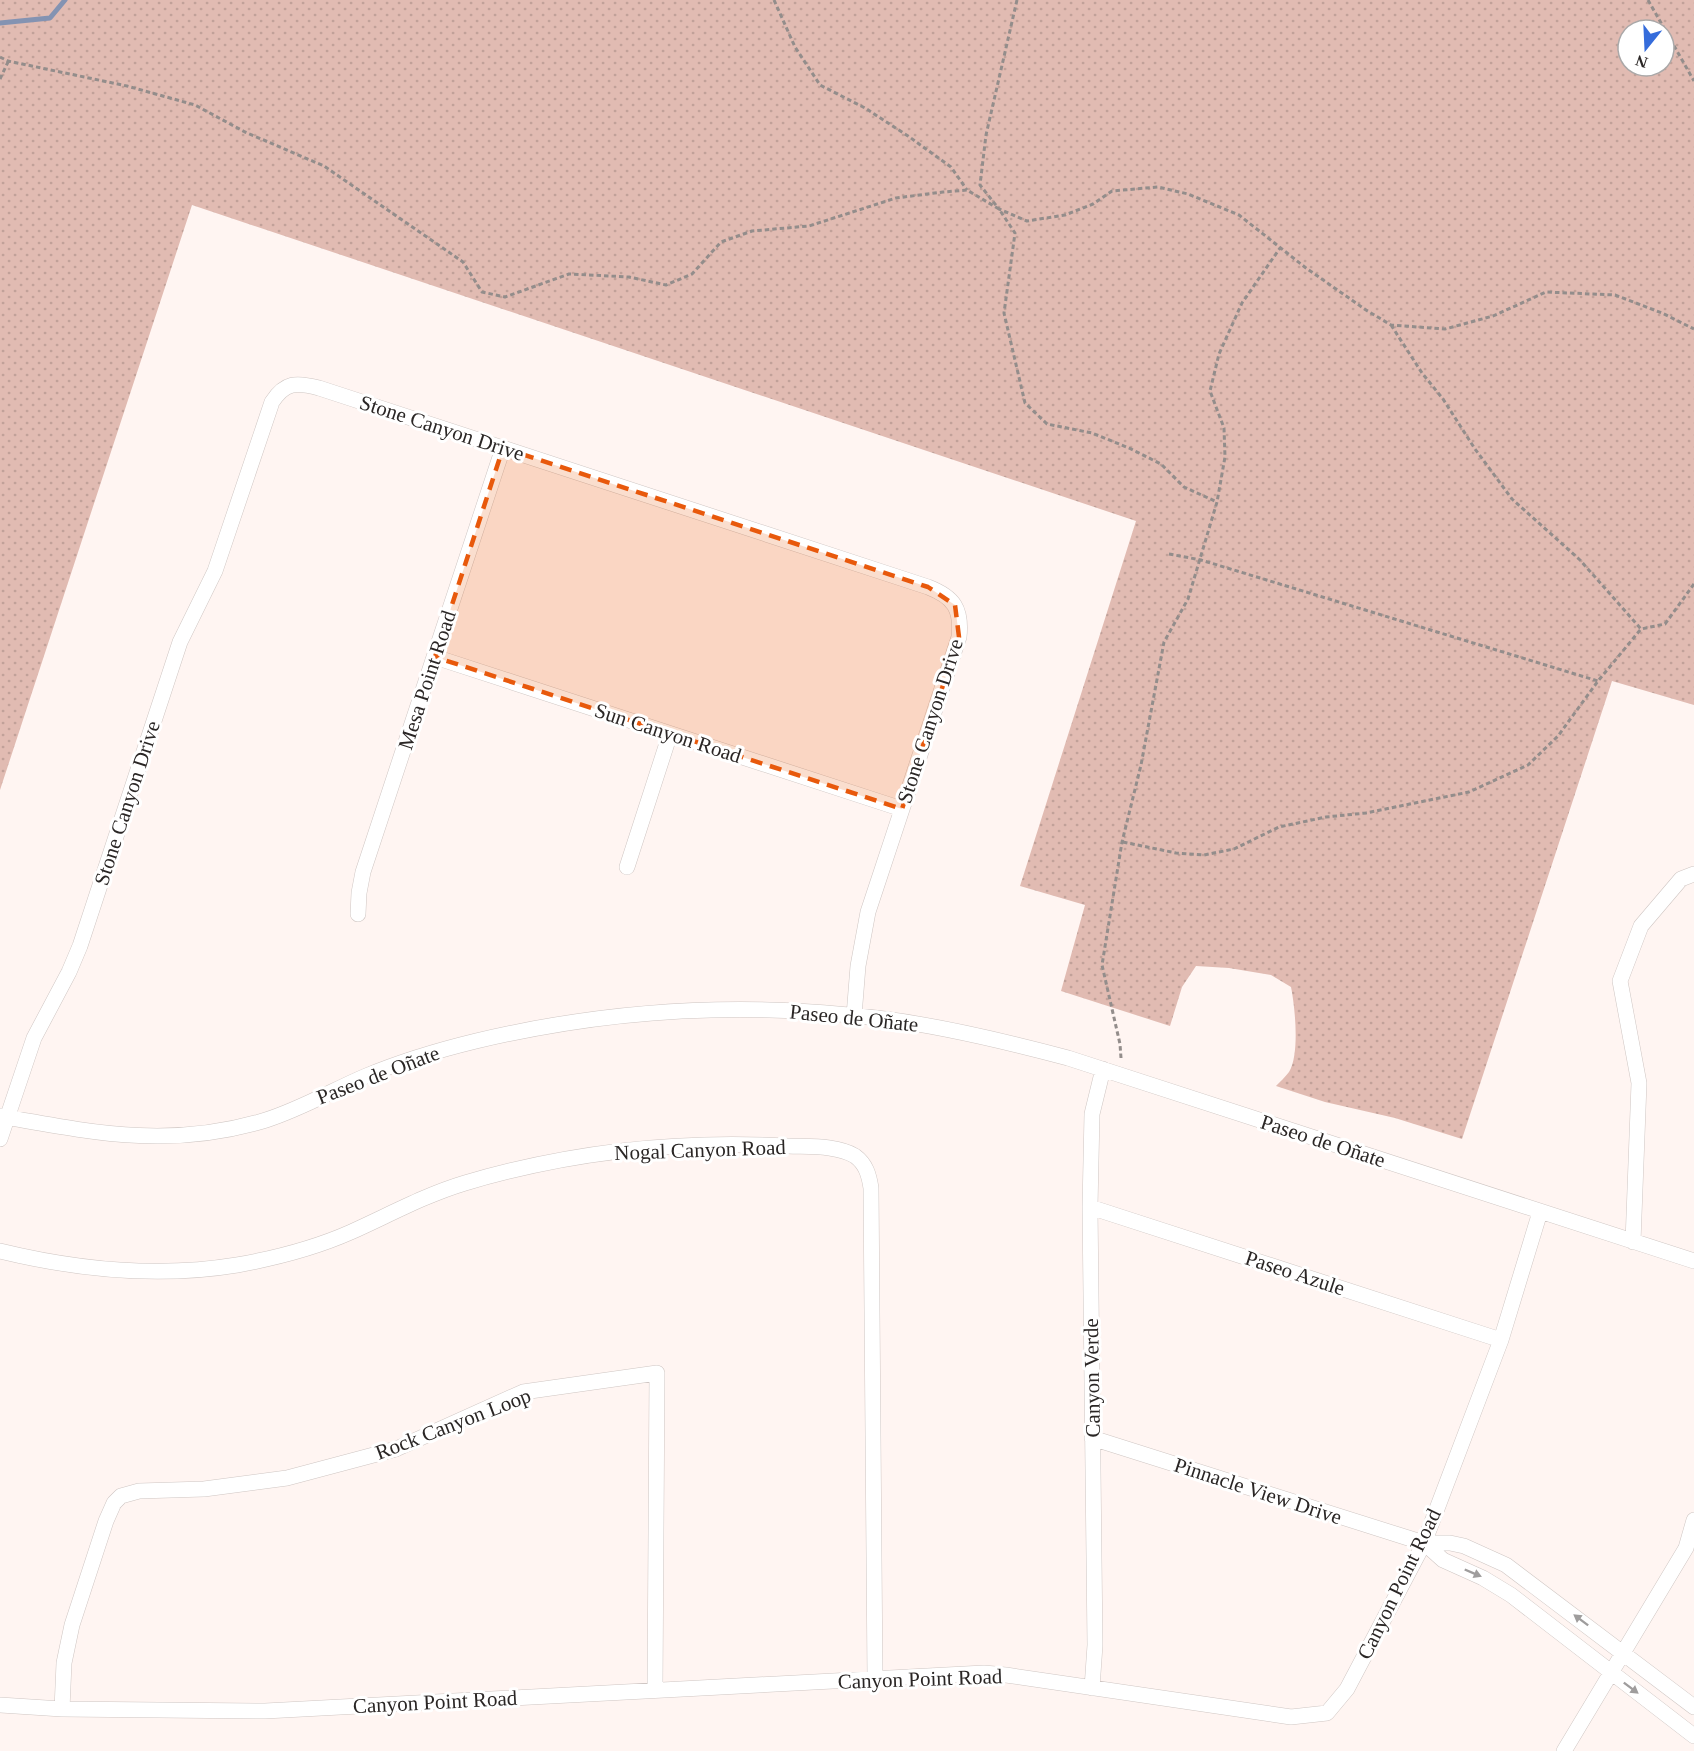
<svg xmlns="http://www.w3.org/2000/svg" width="1694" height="1751" font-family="Georgia,serif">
	<defs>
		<pattern id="grass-dots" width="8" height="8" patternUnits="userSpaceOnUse" patternTransform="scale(1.5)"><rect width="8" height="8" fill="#e1bbb2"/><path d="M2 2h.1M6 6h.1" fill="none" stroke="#c1a199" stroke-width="1.8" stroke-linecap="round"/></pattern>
	</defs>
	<rect width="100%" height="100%" fill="#fff5f2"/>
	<path fill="url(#grass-dots)" fill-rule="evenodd" d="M0,0h1694v705l-82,-24 -150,458 -67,-21 -70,-16 -49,-16c4,-4 9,-9 13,-14 11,-18 6,-65 2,-85l-20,-12 -42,-7 -33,-2 -14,21 -12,39 -109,-35 24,-86 -65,-19 116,-365 -944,-316 -192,585zM1628,30h36v36h-36z"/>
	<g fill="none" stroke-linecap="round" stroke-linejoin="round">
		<path stroke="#8493b2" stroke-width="5" d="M0,23l50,-5 15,-18"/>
		<g stroke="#cfc6c3" stroke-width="16">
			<path id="street" d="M435,657l467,152
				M627,867l43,-133
				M358,914l1,-21 4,-21 140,-424
				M0,1116c95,17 171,33 266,4 35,-11 67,-30 100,-44 36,-15 73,-26 110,-35 134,-32 273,-40 409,-22 62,8 123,23 183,39l626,203
				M0,1139l34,-101 35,-66 11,-26 100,-304 35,-71 57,-169c13,-20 24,-20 47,-14l609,199c26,10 34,22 31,50l-91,275 -10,54 -4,50
				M1090,1207l411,133
				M1633,1242l6,-159 -19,-102 21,-55 40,-47 13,-5
				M0,1251c78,19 158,27 237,14 39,-7 78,-17 114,-33 38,-17 74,-37 114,-49 104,-31 215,-43 323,-37 21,1 49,-1 67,10 11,8 14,19 16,32l4,491
				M1092,1438l332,105h26l14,3 42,19 188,142
				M1424,1543l19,17 40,18 28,17 183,141
				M1092,1688l3,-43 -5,-438 2,-93 11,-45
				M0,1705l62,4 203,2 719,-38 22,2 285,42 36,-4 20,-24 77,-146 77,-203 39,-128
				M62,1709l2,-46 8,-38 34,-104 8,-18 7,-7 18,-5 65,-2 83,-11 109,-29 127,-57 134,-19 -2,317
				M1564,1751l122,-203 8,-28"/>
		</g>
		<path stroke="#938d8b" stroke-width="3" stroke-dasharray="4.5 3" stroke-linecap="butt" d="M774,0l21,47 25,38 45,23 43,28 43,31 16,23
			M1017,0l-31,135 -6,50 19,24 28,12 38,-6 28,-11 19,-13 46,-4 30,7 51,21 67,53 60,42 25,15 54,4 48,-13 53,-24 69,3 47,18 32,16
			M1648,0l46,81
			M0,57l8,4 119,25 68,19 50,27 79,34 139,96 19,30 23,5 64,-23 60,3 37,8 26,-11 29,-32 31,-11 57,-5 87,-28 47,-6 24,-2 32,19 16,24 -11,80 21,90 22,21 45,9 37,15 32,16 23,23 33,15
			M0,79l8,-17
			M1391,325l31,48 21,26 32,50 37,50 68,61 61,69 24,-5 29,-40
			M1169,554l32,6 397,121
			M1123,842l53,11 28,2 30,-6 45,-22 47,-10 40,-4 103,-21 59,-27 30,-29 40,-55 43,-52
			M1121,1058l-1,-14 -18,-79 20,-123 19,-77 23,-123 24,-43 29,-97 8,-45 -1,-29 -14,-37 9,-37 23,-51 38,-55"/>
		<use href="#street" stroke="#fff" stroke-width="15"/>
	</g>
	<defs><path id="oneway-solid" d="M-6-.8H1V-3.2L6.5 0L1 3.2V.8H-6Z" transform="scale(1.5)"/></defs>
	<g fill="#9f9d9d">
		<use href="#oneway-solid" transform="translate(1473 1573) rotate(23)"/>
		<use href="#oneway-solid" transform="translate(1581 1620) rotate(-143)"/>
		<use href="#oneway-solid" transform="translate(1631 1688) rotate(37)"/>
	</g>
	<path fill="#e8590c" fill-opacity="0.2" stroke="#e8590c" stroke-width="4.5" stroke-dasharray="12 8" stroke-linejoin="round" d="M503,448l425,139 27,18 4,32 -57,172 -467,-152z"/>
	<g text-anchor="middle" stroke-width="6" stroke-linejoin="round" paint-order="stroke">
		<g font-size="21" fill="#2a2625" stroke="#fff">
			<text transform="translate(442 428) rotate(18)" y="7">Stone Canyon Drive</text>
			<text transform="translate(427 680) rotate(-72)" y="7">Mesa Point Road</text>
			<text transform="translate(930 721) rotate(-72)" y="7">Stone Canyon Drive</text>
			<text transform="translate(668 733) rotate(18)" y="7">Sun Canyon Road</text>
			<text transform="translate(127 803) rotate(-72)" y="7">Stone Canyon Drive</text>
			<text transform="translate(854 1018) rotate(6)" y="7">Paseo de Oñate</text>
			<text transform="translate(378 1075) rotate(-21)" y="7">Paseo de Oñate</text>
			<text transform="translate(1323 1141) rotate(18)" y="7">Paseo de Oñate</text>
			<text transform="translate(700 1150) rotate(-2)" y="7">Nogal Canyon Road</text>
			<text transform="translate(1295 1273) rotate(18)" y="7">Paseo Azule</text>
			<text transform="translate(1092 1378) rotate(-91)" y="7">Canyon Verde</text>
			<text transform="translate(453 1424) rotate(-21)" y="7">Rock Canyon Loop</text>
			<text transform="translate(1258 1491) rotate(18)" y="7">Pinnacle View Drive</text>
			<text transform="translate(1399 1584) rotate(-64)" y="7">Canyon Point Road</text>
			<text transform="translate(920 1679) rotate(-2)" y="7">Canyon Point Road</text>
			<text transform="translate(435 1702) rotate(-3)" y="7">Canyon Point Road</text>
		</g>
	</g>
	<g transform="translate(1646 48) rotate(198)"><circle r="28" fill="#ffffff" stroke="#aaa8a8" stroke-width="1.5"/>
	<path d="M0-4.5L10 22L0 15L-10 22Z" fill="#356cdb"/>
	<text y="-9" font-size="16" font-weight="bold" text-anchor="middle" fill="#2a2625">N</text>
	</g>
</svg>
